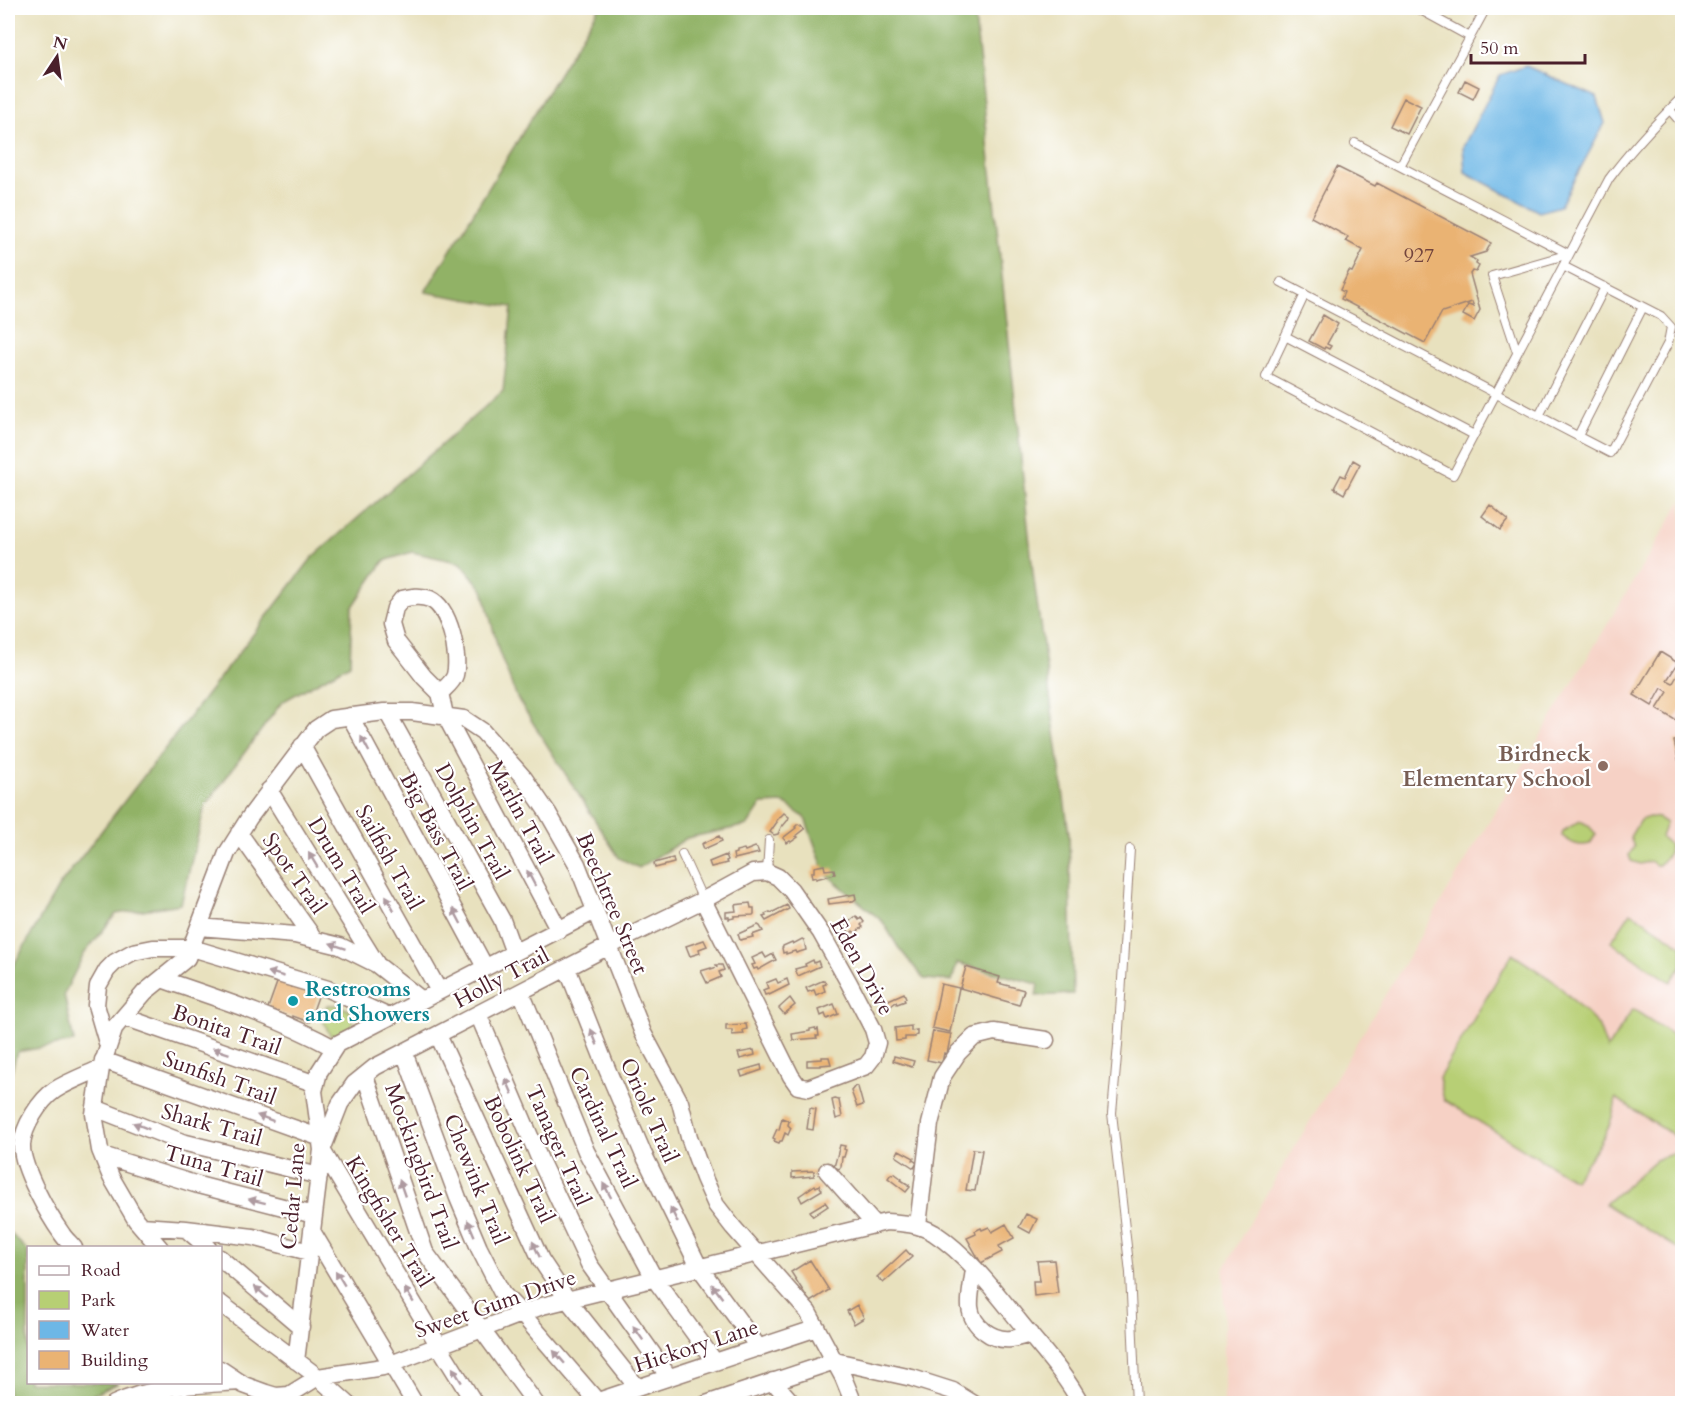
<svg xmlns="http://www.w3.org/2000/svg" width="1690" height="1411" font-family="Cardo,serif">
	<rect width="100%" height="100%" fill="#fff"/>
	<filter id="ink" filterUnits="userSpaceOnUse"><feTurbulence type="fractalNoise" baseFrequency=".0167" numOctaves="2"/><feDisplacementMap in="SourceGraphic" scale="12" xChannelSelector="R" yChannelSelector="G"/><feConvolveMatrix kernelMatrix="1 2 1 2 8 2 1 2 1" color-interpolation-filters="sRGB"/></filter>
	<filter id="wash" filterUnits="userSpaceOnUse"><feTurbulence type="fractalNoise" baseFrequency=".008" numOctaves="4" result="noise"/><feDisplacementMap in="SourceGraphic" scale="24" xChannelSelector="R" yChannelSelector="G"/><feGaussianBlur stdDeviation="1.35" result="paint"/><feColorMatrix in="noise" values="0 0 0 0 0 0 0 0 0 0 0 0 0 0 0 0 0 1.4 0 .05"/><feComposite in="paint" operator="in"/></filter>
	<g filter="url(#wash)">
		<rect width="100%" height="100%" fill="#e8e1be"/>
		<path fill="#f6d1c5" d="M1682,500v903l-458,1v-134l16,-31 123,-207z"/>
		<path fill="#b7cf74" stroke="#807750" stroke-width="1.5" d="M1649,817l9,1 8,5 -5,14 9,8 -1,8 -10,12h-3l-6,-4 -10,3 -9,-3 -2,-6 5,-8 -4,-10 10,-17z
			M1580,821l8,4 8,9 -6,10c-12,3 -19,-1 -28,-8l1,-5z
			M1631,912l51,34v19l-11,17 -60,-40z
			M1512,954l43,28 43,43 9,24 26,-40 49,32v100l-66,-43c-3,33 -24,56 -42,82l-130,-80 -5,-22z
			M328,1005h9l12,5 4,11 -2,9 -15,7 -6,-2 -10,-21z
			M1682,1150v101l-77,-47 51,-44z"/>
		<path fill="#91b266" stroke="#6e6848" stroke-width="1.5" d="M599,8h375l59,565 36,261 4,160 -37,2 2,-12 -81,-21 -5,18 -28,-2 -26,-32 -15,-25 -58,-49 -20,-55 -21,-15 -22,1 -14,21 -61,13 -48,30 -20,-10 -102,-160 -18,-46 -16,-62 -22,-27 -49,-11 -28,9 -32,47 -2,56 -68,38 -77,104 -24,98 -65,10 -32,40 -20,40 10,48 -57,10 -9,31v-108l51,-89 253,-328 191,-167 9,-84 -87,-15z
			M8,1231l20,20v131l91,1 -44,20h-67z"/>
		<path fill="#6db7e6" stroke="#5c6b88" stroke-width="1.5" d="M1526,66l71,31 8,26 -45,83 -21,6 -74,-40 -2,-25 37,-72z"/>
		<g id="blocks">
			<path fill="#eab373" d="M1465,80l14,7 -6,12 -14,-7z
				M1404,98l17,8 -14,28 -17,-8z
				M1337,167l38,19 2,-3 114,60 -5,9 -16,5 7,4 -1,3 3,2 -3,6 -4,-1 -2,3 10,36 -6,11 -11,-6 5,-10 6,2 -2,-5 -30,10 -17,31 -84,-44 3,-7 -4,-2 9,-19 3,1 11,-22 -17,-9 2,-4 -37,-20z
				M1323,315l15,9 -11,20 4,2 -2,3 -4,-2 -1,2 -15,-8z
				M1353,460l7,4 -16,30 -10,-6 7,-13 4,2z
				M1490,505l18,15 -8,10 -18,-14z
				M1660,652l18,11 -11,17 6,3 9,-16v40l-7,13 -18,-11 11,-17 -6,-4 -10,18 -18,-11z
				M1682,739v23l-3,1 -5,-22z
				M784,813l5,4 -1,3 -5,6 -1,-1 -4,9 -4,1 -4,-3 7,-10 -1,-1z
				M798,824l2,1 1,-1 4,5 -9,7 2,1 -7,5 -1,-1 -3,2 -4,-5 13,-10 -1,-1z
				M719,836l3,5 -18,8 -2,-5z
				M755,847l2,1 2,5 -25,6 -1,-5 3,-1v-2l8,-2 1,2z
				M726,855l2,5 -2,1 1,2 -16,4 -2,-5z
				M673,858l1,5 -19,5 -1,-5z
				M824,865l1,5 9,-1 1,5 -19,5v-2l-4,1 -1,-6h3v-5z
				M855,894l1,5 -3,2 -24,3 -1,-5z
				M750,903l1,5h3v6l-1,1 -19,1v2l-5,1v-2h-3v-5l10,-1 -1,-6z
				M787,905l2,4 -23,12 -3,-4 3,-1 -1,-2 5,-2 1,1z
				M856,916l3,4 2,-2 3,4 -3,3 2,2 -8,6 -2,-2 -3,3 -5,-9z
				M758,925l2,1 3,5 -11,4 1,2 -13,3 -2,-6z
				M802,939l2,1 2,10 -10,3 -1,-2 -9,3v-2l-3,1 -1,-5 1,-1v-1l9,-4 1,2z
				M704,940l3,6 -8,3 1,4 -10,3 -4,-10z
				M763,953l3,5 7,-4 3,6 -18,10 -1,-2 -3,1 -2,-4 3,-1 -3,-6z
				M813,960l1,3 4,-2 2,5 -22,10 -3,-7 11,-3 -1,-2z
				M716,965h6l2,5 -5,2 2,5 -14,6 -6,-12 10,-3v1l6,-2z
				M966,967l34,10 -2,6 26,7 -5,15 -59,-17z
				M776,979l2,4 9,-4 2,6 -20,10 -1,-1 -3,1 -2,-5 5,-2 -2,-5z
				M278,980l41,14 -10,28 -16,-6v2l-25,-10z
				M824,980l2,4 -3,1 2,6 -9,4 -2,-5 -6,2 -2,-4z
				M941,984l18,4 -9,44 -18,-4z
				M904,993l2,5 -2,1 1,2 -8,3 -1,-2 -9,7 -3,-7z
				M790,998l5,7 -11,9 -5,-6z
				M834,1004l4,10 -11,5 -2,-5 -4,2 -2,-6z
				M746,1024l1,5 -4,1 1,4 -12,1v-5h-6v-5z
				M911,1026v5l6,-1v5l-2,1v1h-10v3l-9,1 -1,-13z
				M815,1028l1,2 2,-1 1,7h-3l1,2 -24,2 -1,-6 18,-3v-2z
				M933,1031l18,3 -4,20 -3,-1 -2,10 -15,-3z
				M754,1050l1,5 -15,4 -2,-6z
				M894,1056l20,5 -2,6 -19,-6z
				M822,1057h7l2,7 -10,1v1h-14v-6l15,-1z
				M761,1065l1,5 -20,7 -2,-6z
				M855,1086l3,1 5,18 -6,2 -6,-16z
				M835,1099l4,1 3,17 -6,2 -4,-19z
				M810,1108l6,1 -3,21 -6,-1z
				M782,1118l7,3 -1,4 3,3 -3,7 -3,-2 -3,8h-2l-1,2 -5,-2 1,-2 -2,-1 4,-9 2,1z
				M840,1145l5,1 -1,3 2,1 -2,7h-2l-1,10 -2,2 -5,-2z
				M973,1149l9,1 -7,41 -9,-1z
				M899,1150l15,8 -1,2 4,3 -3,5 -18,-12z
				M814,1171v5l-22,2v-6z
				M894,1173l8,6 -1,1 8,5 -1,1 2,1 -4,5 -18,-14 3,-4 2,1z
				M815,1185l1,2 3,-2 3,5 -20,12 -3,-6z
				M825,1202l3,4 -15,10 -3,-5z
				M1026,1214l11,5 -7,14 -11,-6z
				M1006,1224l8,14 -15,8 3,6 -21,11 -14,-25 9,-4 -1,-3 6,-3 1,2 7,-3 3,5z
				M906,1250l6,7 -29,26 -6,-6z
				M810,1260l19,30 -19,12 -19,-30z
				M1054,1260l4,33 -24,3 -1,-15h7l-3,-20z
				M857,1305l7,13 -10,6 -7,-13z"/>
		</g>
	</g>
	<g filter="url(#ink)">
		<use href="#blocks" fill-opacity="0" stroke="#998074" stroke-width="1.5"/>
		<g fill="none" stroke-linecap="round" stroke-linejoin="round">
			<g stroke="#998074" stroke-width="10">
				<path id="service" d="M1417,8l53,29
					M1670,110l12,14
					M1355,143l214,111 -77,22 25,76
					M1400,166l86,-158
					M1281,282l329,171 58,-110 3,-16 -10,-11 -98,-50
					M1305,294l-39,83 187,98 156,-296c22,-30 47,-56 73,-82
					M1285,336l189,99
					M1539,416l66,-129
					M1578,436l65,-129
					M1130,849l-12,196 -6,68 18,160 6,131
					M682,854l21,46
					M767,872l2,-32"/>
			</g>
			<g stroke="#998074" stroke-width="19">
				<path id="minor" d="M440,693c5,-5 13,-11 15,-18 5,-19 -5,-67 -25,-76 -10,-4 -19,-2 -28,0l-7,9 -4,16 5,17 28,36 16,16 5,22 114,215
					M387,712l115,208 12,33
					M350,716l135,251
					M302,746l137,245
					M269,790l107,173
					M239,833l76,107
					M199,927l96,8 45,11 36,18 46,36
					M567,968l40,101 36,84 56,114 60,81
					M161,979c59,20 118,39 173,69
					M521,992l65,159 68,127 61,84
					M478,1014l62,146 49,104 80,113
					M124,1017l192,67
					M438,1035l103,225 26,39 70,88
					M108,1046l-12,-41 2,-19 9,-16 8,-8 18,-10 20,-4h39l136,41 61,28
					M404,1052l54,146 21,50 23,45 20,21 75,87
					M103,1060l218,78
					M365,1076l60,176 111,152
					M95,1108l87,34 137,34
					M102,1155l96,30 116,30
					M827,1171l48,54
					M918,1225l12,-101 12,-47 16,-24 16,-16 20,-5 52,8
					M141,1226l45,3 67,8 56,15
					M186,1229l22,19
					M312,1231l103,173
					M74,1248c-4,-5 -9,-9 -12,-14 -13,-18 -41,-67 -40,-89 1,-18 18,-45 33,-55 14,-9 31,-15 46,-22
					M160,1248l-24,-28 -25,-43 -11,-27 -6,-36 7,-46 14,-41 30,-35 42,-34 40,-105 22,-35 67,-89 15,-10 53,-7h28l52,7 18,12 42,47 24,35 29,51 66,169 37,69 9,35 15,41 12,27 17,22 75,85 35,65 11,27
					M220,1258l81,69
					M974,1269c-1,11 -5,26 -4,38 2,19 22,34 41,32 6,-1 13,-3 19,-5
					M220,1303l98,74 30,27
					M296,1361l26,-211 -8,-59 5,-19 18,-28 258,-133
					M220,1369l24,16 22,8 10,3 13,-1 29,-18 65,-10 159,-61 344,-84c17,1 33,2 48,11 35,23 63,61 89,93 21,26 42,48 58,78
					M773,1381l20,23
					M114,1404c40,-19 84,-19 126,-22
					M475,1404l-36,-58 -117,-196 18,-46 14,-20 21,-17 234,-121 94,-46 6,-3 44,-24 14,-1 11,5 13,13 30,43 28,50 24,46 4,14 -4,14 -7,9 -58,22 -10,-2 -7,-10 -88,-176
					M589,1404l228,-76
					M706,1404l129,-43 77,17 41,13 21,13"/>
			</g>
			<use href="#service" stroke="#fff" stroke-width="8"/>
			<use href="#minor" stroke="#fff" stroke-width="16"/>
		</g>
		<defs><path id="oneway-solid" d="M-6-.8H1V-3.2L6.5 0L1 3.2V.8H-6Z" transform="scale(1.5)"/></defs>
		<g fill="#ae9aa0">
			<use href="#oneway-solid" transform="translate(365 744) rotate(-118)"/>
			<use href="#oneway-solid" transform="translate(313 860) rotate(-121)"/>
			<use href="#oneway-solid" transform="translate(531 878) rotate(-118)"/>
			<use href="#oneway-solid" transform="translate(390 903) rotate(-119)"/>
			<use href="#oneway-solid" transform="translate(457 916) rotate(-118)"/>
			<use href="#oneway-solid" transform="translate(338 946) rotate(-161)"/>
			<use href="#oneway-solid" transform="translate(276 974) rotate(-163)"/>
			<use href="#oneway-solid" transform="translate(594 1037) rotate(-112)"/>
			<use href="#oneway-solid" transform="translate(221 1051) rotate(-161)"/>
			<use href="#oneway-solid" transform="translate(509 1086) rotate(-113)"/>
			<use href="#oneway-solid" transform="translate(265 1118) rotate(-160)"/>
			<use href="#oneway-solid" transform="translate(141 1126) rotate(-158)"/>
			<use href="#oneway-solid" transform="translate(402 1188) rotate(-109)"/>
			<use href="#oneway-solid" transform="translate(607 1190) rotate(-118)"/>
			<use href="#oneway-solid" transform="translate(257 1201) rotate(-166)"/>
			<use href="#oneway-solid" transform="translate(674 1215) rotate(-116)"/>
			<use href="#oneway-solid" transform="translate(471 1228) rotate(-113)"/>
			<use href="#oneway-solid" transform="translate(536 1249) rotate(-115)"/>
			<use href="#oneway-solid" transform="translate(340 1278) rotate(-121)"/>
			<use href="#oneway-solid" transform="translate(717 1291) rotate(-127)"/>
			<use href="#oneway-solid" transform="translate(261 1292) rotate(-139)"/>
			<use href="#oneway-solid" transform="translate(409 1295) rotate(-121)"/>
			<use href="#oneway-solid" transform="translate(638 1333) rotate(-125)"/>
			<use href="#oneway-solid" transform="translate(559 1357) rotate(-131)"/>
			<use href="#oneway-solid" transform="translate(457 1375) rotate(-122)"/>
		</g>
	</g>
	<circle fill="#8d6e63" stroke="#fff" stroke-width="2" cx="1603" cy="766" r="6"/>
	<circle fill="#0f9aa8" stroke="#fff" stroke-width="2" cx="293" cy="1001" r="6"/>
	<g text-anchor="middle" stroke-width="4.5" stroke-linejoin="round" paint-order="stroke">
		<g font-size="20" fill="#72443d">
			<text x="1419" y="262">927</text>
		</g>
		<g font-size="22" font-weight="bold" fill="#785e54" stroke="#fff" text-anchor="end">
			<text x="1591" y="761">Birdneck<tspan x="1591" dy="25">Elementary School</tspan></text>
		</g>
		<g font-size="22" fill="#4a1f2b" stroke="#fff">
			<text transform="translate(521 812) rotate(62)" y="8">Marlin Trail</text>
			<text transform="translate(473 821) rotate(61)" y="8">Dolphin Trail</text>
			<text transform="translate(437 831) rotate(62)" y="8">Big Bass Trail</text>
			<text transform="translate(390 857) rotate(61)" y="8">Sailfish Trail</text>
			<text transform="translate(342 865) rotate(59)" y="8">Drum Trail</text>
			<text transform="translate(295 873) rotate(55)" y="8">Spot Trail</text>
			<text transform="translate(613 903) rotate(67)" y="8">Beechtree Street</text>
			<text transform="translate(863 966) rotate(61)" y="8">Eden Drive</text>
			<text transform="translate(501 977) rotate(-28)" y="8">Holly Trail</text>
			<text transform="translate(227 1029) rotate(19)" y="8">Bonita Trail</text>
			<text transform="translate(220 1077) rotate(20)" y="8">Sunfish Trail</text>
			<text transform="translate(650 1110) rotate(66)" y="8">Oriole Trail</text>
			<text transform="translate(212 1124) rotate(16)" y="8">Shark Trail</text>
			<text transform="translate(604 1127) rotate(65)" y="8">Cardinal Trail</text>
			<text transform="translate(559 1145) rotate(66)" y="8">Tanager Trail</text>
			<text transform="translate(520 1159) rotate(65)" y="8">Bobolink Trail</text>
			<text transform="translate(214 1165) rotate(16)" y="8">Tuna Trail</text>
			<text transform="translate(422 1166) rotate(70)" y="8">Mockingbird Trail</text>
			<text transform="translate(477 1179) rotate(68)" y="8">Chewink Trail</text>
			<text transform="translate(292 1196) rotate(-85)" y="8">Cedar Lane</text>
			<text transform="translate(390 1221) rotate(59)" y="8">Kingfisher Trail</text>
			<text transform="translate(495 1303) rotate(-19)" y="8">Sweet Gum Drive</text>
			<text transform="translate(696 1345) rotate(-18)" y="8">Hickory Lane</text>
		</g>
		<g font-size="22" font-weight="bold" fill="#0d838f" stroke="#fff" text-anchor="start">
			<text x="305" y="996">Restrooms<tspan x="305" dy="25">and Showers</tspan></text>
		</g>
	</g>
	<rect width="1690" height="1411" fill="none" stroke="#fff" stroke-width="30"/>
	<rect x="27" y="1246" width="195" height="138" fill="#ffffff" stroke="#b7a5aa" stroke-width="1.5"/>
	<rect x="39" y="1266" width="30" height="9" fill="#ffffff" stroke="#b7a5aa" stroke-width="1.5"/>
	<text x="81" y="1276" font-size="18" fill="#4a1f2b">Road</text>
	<rect x="39" y="1291" width="30" height="18" fill="#b7cf74" stroke="#b7a5aa" stroke-width="1.5"/>
	<text x="81" y="1306" font-size="18" fill="#4a1f2b">Park</text>
	<rect x="39" y="1321" width="30" height="18" fill="#6db7e6" stroke="#b7a5aa" stroke-width="1.5"/>
	<text x="81" y="1336" font-size="18" fill="#4a1f2b">Water</text>
	<rect x="39" y="1351" width="30" height="18" fill="#eab373" stroke="#b7a5aa" stroke-width="1.5"/>
	<text x="81" y="1366" font-size="18" fill="#4a1f2b">Building</text>
	<g transform="translate(57 57) rotate(13)" stroke="#ffffff" stroke-width="4.5" paint-order="stroke">
	<path d="M0-4.5L10 22L0 15L-10 22Z" fill="#4a1f2b"/>
	<text y="-9" font-size="16" font-weight="bold" text-anchor="middle" fill="#4a1f2b">N</text>
	</g>
	<path d="M1471 54v9h114v-9" fill="none" stroke="#4a1f2b" stroke-width="3"/>
	<text x="1480" y="54" font-size="18" fill="#4a1f2b" stroke="#ffffff" stroke-width="4.5" paint-order="stroke">50 m</text>
</svg>
